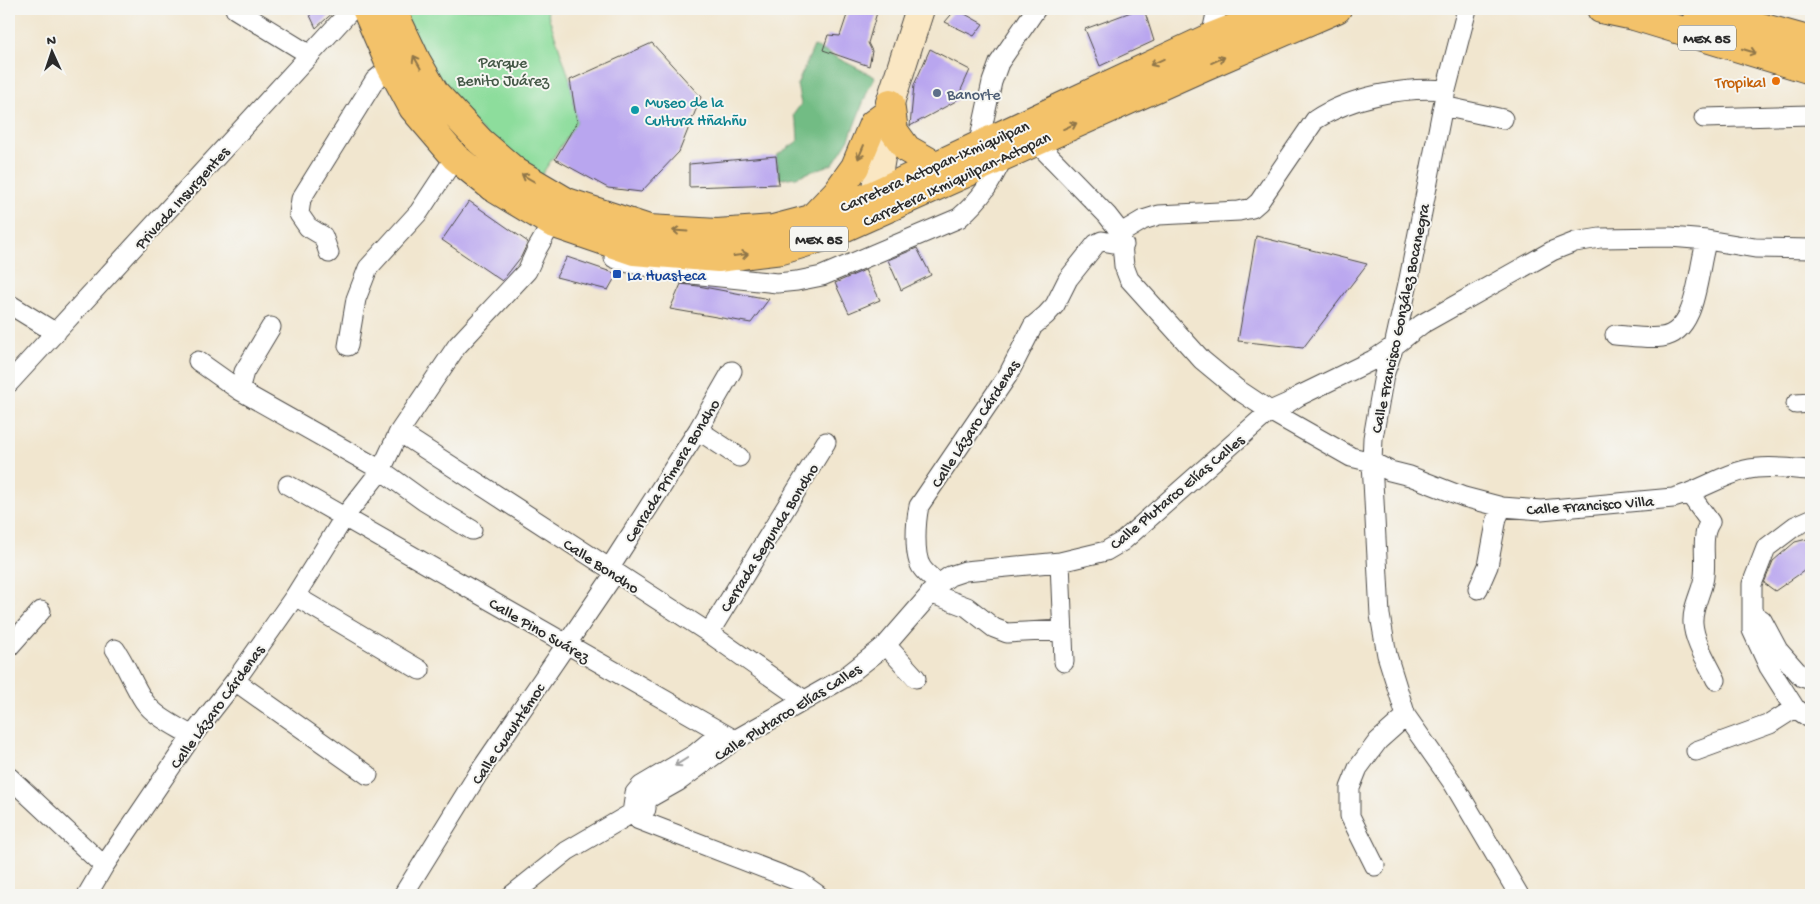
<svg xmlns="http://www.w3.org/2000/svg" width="1820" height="904" font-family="'Gochi Hand',sans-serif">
	<rect width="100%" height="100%" fill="#f6f6f2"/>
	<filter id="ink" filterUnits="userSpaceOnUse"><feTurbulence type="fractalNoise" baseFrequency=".02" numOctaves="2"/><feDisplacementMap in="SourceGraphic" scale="10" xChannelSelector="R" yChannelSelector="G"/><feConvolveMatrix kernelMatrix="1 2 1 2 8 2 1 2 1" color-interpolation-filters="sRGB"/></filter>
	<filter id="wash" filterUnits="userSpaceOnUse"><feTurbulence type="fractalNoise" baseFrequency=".0096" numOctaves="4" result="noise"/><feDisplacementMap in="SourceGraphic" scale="20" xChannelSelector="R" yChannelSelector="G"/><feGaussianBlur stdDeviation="1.12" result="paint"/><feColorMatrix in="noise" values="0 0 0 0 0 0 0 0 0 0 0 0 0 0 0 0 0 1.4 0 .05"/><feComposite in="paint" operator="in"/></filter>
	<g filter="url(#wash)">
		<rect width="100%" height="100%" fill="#f1e6cf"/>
		<path fill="#8ddd9c" stroke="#5c8464" d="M398,9h148l24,71 7,42 -37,55 -80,-64z"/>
		<path fill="#72bc84" stroke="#4e7458" d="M814,46l61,31 -7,13 -19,49 -16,25 -37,13 -16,2 -4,-23 22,-15 -1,-17 -4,-9 8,-11 -4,-19z"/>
		<g id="blocks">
			<path fill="#b9a6ef" d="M307,9h30l-21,19z
				M849,9h29l-10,34 4,8 -3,15 -46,-16 5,-15 12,1z
				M956,9l27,15 -9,12 -29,-14z
				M1139,9h5l10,32 -54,25 -15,-37z
				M652,43l49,54 -22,55 -38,40 -33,-4 -53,-29 22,-37 -7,-42z
				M930,49l40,21 -14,31 -46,25 4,-41z
				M776,156l3,28 -90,3v-23z
				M469,201l59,41 -7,15 -19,24 -60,-41z
				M1256,236l111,28 -64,84 -65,-7z
				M917,248l14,27 -30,15 -13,-30z
				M567,257l50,17 -9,16 -52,-13z
				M865,270l15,30 -31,13 -14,-30z
				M681,284l17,2 71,13 -18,24 -81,-14z
				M1811,538v28l-36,25 -11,-8 9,-22 22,-19z"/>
		</g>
	</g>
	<g filter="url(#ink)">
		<use href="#blocks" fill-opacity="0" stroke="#494744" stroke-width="1"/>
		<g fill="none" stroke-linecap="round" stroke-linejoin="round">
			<g stroke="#494744" stroke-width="21">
				<path id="street" d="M235,9l75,46
					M1467,9l-21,81 -37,189 -15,67 -10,29 -11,63 -1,24 8,153 7,40 19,61 47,67 66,112
					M1211,37l6,-28
					M1443,106l60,13
					M1704,118l107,-3
					M1035,141l72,74 14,18 3,33 5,13 73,81 35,29 33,22 81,46 21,5 18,9 20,5 54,21 38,10 39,3 132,-12c25,-6 47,-22 72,-28 21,-5 45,-1 66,0
					M978,147l14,-65 7,-19 37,-54
					M1121,233l22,-13 16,-5 80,-4 13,-3 7,-6 56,-82c35,-23 90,-34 131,-30
					M329,253l-6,-17 -15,-9 -9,-13 2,-15 74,-119 16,-13
					M614,258l15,5 53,10 95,10 20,-2 25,-5 137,-58c24,-21 31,-34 45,-62
					M9,304l47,29
					M1615,335c15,1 32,4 47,2 37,-5 35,-70 45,-97
					M348,346l8,-47 12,-31 51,-56 29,-44
					M198,361l41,29 142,80 43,31 48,29
					M9,383l343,-374
					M239,390l5,-18 27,-45
					M1796,404l15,-1
					M698,430l41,27
					M399,432l310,201 95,67
					M288,485l447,255
					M1689,493l21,29c-11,16 -2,40 -7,60 -3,13 -11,27 -10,41 1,19 15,40 23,57
					M1811,519l-16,7 -29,22 -14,36v46l17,37 26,41 16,11
					M1060,562l4,100
					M609,569l89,-139 34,-59
					M939,584c-6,-5 -13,-10 -17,-16 -9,-12 -6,-48 -3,-62l89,-131 25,-49 13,-11 9,-10 13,-26 28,-35 6,-3 22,4
					M1478,589l10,-23 9,-48 5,-11
					M930,593l37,14 27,21 13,5 56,-3
					M295,596l125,74
					M1753,614l9,6 16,30 24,27 9,3
					M709,633l117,-191
					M886,645l30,33
					M9,647l32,-36
					M115,649c12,17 18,36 29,52 11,16 32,25 48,35
					M235,681l133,94
					M720,733l-25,21 -54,32 -6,7 -3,20 7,7 161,62 18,13
					M1696,751l74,-27 25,-16
					M9,777l95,89
					M646,809v-6l3,-5 30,-17 56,-41 109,-62 42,-33 53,-61 11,-8 15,-5 95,-9 46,-11 17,-10 147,-130 18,-8 11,-7 74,-36 21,-14 28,-22 130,-73 23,-9 25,-4 70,-1 37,3 48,8 56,1
					M1375,866l-25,-50v-28l8,-20 20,-27 28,-25
					M87,895l17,-29 88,-130 43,-55 60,-85 50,-80 36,-46 18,-38 58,-86 70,-75 10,-22 15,-26
					M403,895l75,-121 137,-201
					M512,895l55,-44 65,-38 12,-3"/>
			</g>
			<g stroke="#494744" stroke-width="30">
				<path id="secondary" d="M874,214l1,-20 15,-91 30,-94"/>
			</g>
			<g stroke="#494744" stroke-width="30">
				<path id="primary" d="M366,9l25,58 22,41 42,49 37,30 60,36 82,28 84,7 64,-8 39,-12 384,-172 132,-57
					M392,9l24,51 19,33 45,48 36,31 51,30 82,27 68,4 56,-4 38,-10 64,-25 336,-157 71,-28
					M1601,9l33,7 177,54
					M1696,9l115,32
					M890,103l4,28 13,18 28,16
					M816,214l21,-22 18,-25 18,-43 15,-11"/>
			</g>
			<use href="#street" stroke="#fff" stroke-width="19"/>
			<use href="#secondary" stroke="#fae7c3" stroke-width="28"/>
			<use href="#primary" stroke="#f3c26a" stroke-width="28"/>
		</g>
		<defs><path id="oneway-shaft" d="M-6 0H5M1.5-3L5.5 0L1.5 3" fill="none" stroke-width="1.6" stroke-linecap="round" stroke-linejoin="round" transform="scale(1.25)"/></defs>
		<g stroke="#8f764a">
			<use href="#oneway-shaft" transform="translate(1749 51) rotate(17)"/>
			<use href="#oneway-shaft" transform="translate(1218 60) rotate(-24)"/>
			<use href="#oneway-shaft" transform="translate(417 62) rotate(-119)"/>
			<use href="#oneway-shaft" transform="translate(1157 62) rotate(155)"/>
			<use href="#oneway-shaft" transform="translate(1070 126) rotate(-24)"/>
			<use href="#oneway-shaft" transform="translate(861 152) rotate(113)"/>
			<use href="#oneway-shaft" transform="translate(528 178) rotate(-150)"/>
			<use href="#oneway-shaft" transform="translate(680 231) rotate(-176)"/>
			<use href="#oneway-shaft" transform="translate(741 255) rotate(-8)"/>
		</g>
		<use stroke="#a0a0a0" href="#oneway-shaft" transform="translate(681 762) rotate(148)"/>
	</g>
	<circle fill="#e8710a" stroke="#f6f6f2" stroke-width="2" cx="1776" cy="81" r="5"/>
	<circle fill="#5c6f8a" stroke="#f6f6f2" stroke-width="2" cx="937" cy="93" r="5"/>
	<circle fill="#0f9aa8" stroke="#f6f6f2" stroke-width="2" cx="635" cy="110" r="5"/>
	<rect fill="#1a4fb4" stroke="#f6f6f2" stroke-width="2" x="612" y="269" width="10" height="10" rx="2.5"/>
	<g text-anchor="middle" stroke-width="4" stroke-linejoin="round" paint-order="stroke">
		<g fill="#f6f6f2" stroke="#686867" stroke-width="1">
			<rect x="1678" y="25.5" width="58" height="25" rx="4"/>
			<rect x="790" y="226.5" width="58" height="25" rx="4"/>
		</g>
		<g font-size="15" font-weight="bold" fill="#2b2b2b">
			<text x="1707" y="43">MEX 85</text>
			<text x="819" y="244">MEX 85</text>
		</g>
		<g font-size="16" fill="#445847" stroke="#f6f6f2">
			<text x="503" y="67">Parque<tspan x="503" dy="18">Benito Juárez</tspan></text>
		</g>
		<g font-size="16" fill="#c56008" stroke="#f6f6f2" text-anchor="end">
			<text x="1766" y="87">Tropikal</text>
		</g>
		<g font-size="16" fill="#4e5e75" stroke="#f6f6f2" text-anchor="start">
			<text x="947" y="99">Banorte</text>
		</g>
		<g font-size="16" fill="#0d838f" stroke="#f6f6f2" text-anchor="start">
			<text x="645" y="107">Museo de la<tspan x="645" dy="18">Cultura Hñahñu</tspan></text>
		</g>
		<g font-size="16" fill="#2b2b2b" stroke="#f6f6f2">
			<text transform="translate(934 165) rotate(-24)" y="6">Carretera Actopan-Ixmiquilpan</text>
			<text transform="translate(956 178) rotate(-25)" y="6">Carretera Ixmiquilpan-Actopan</text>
			<text transform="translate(181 197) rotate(-48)" y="6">Privada Insurgentes</text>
			<text transform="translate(1399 318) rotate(-78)" y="6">Calle Francisco González Bocanegra</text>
			<text transform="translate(974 423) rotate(-57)" y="6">Calle Lázaro Cárdenas</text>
			<text transform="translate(671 470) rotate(-58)" y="6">Cerrada Primera Bondho</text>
			<text transform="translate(1176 491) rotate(-40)" y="6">Calle Plutarco Elías Calles</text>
			<text transform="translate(1590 504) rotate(-4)" y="6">Calle Francisco Villa</text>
			<text transform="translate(768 537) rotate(-58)" y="6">Cerrada Segunda Bondho</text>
			<text transform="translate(602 565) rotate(33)" y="6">Calle Bondho</text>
			<text transform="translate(540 629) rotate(30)" y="6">Calle Pino Suárez</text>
			<text transform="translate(216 706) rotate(-54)" y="6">Calle Lázaro Cárdenas</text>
			<text transform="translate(787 711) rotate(-32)" y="6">Calle Plutarco Elías Calles</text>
			<text transform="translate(507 733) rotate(-56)" y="6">Calle Cuauhtémoc</text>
		</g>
		<g font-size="16" fill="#164399" stroke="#f6f6f2" text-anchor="start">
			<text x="627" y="280">La Huasteca</text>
		</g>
	</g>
	<rect width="1820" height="904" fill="none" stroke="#f6f6f2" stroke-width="30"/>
	<g transform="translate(52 52) rotate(357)" stroke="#f6f6f2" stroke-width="4" paint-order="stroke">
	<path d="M0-4L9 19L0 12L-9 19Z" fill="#2b2b2b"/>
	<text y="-8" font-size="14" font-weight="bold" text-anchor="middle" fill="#2b2b2b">N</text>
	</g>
</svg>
